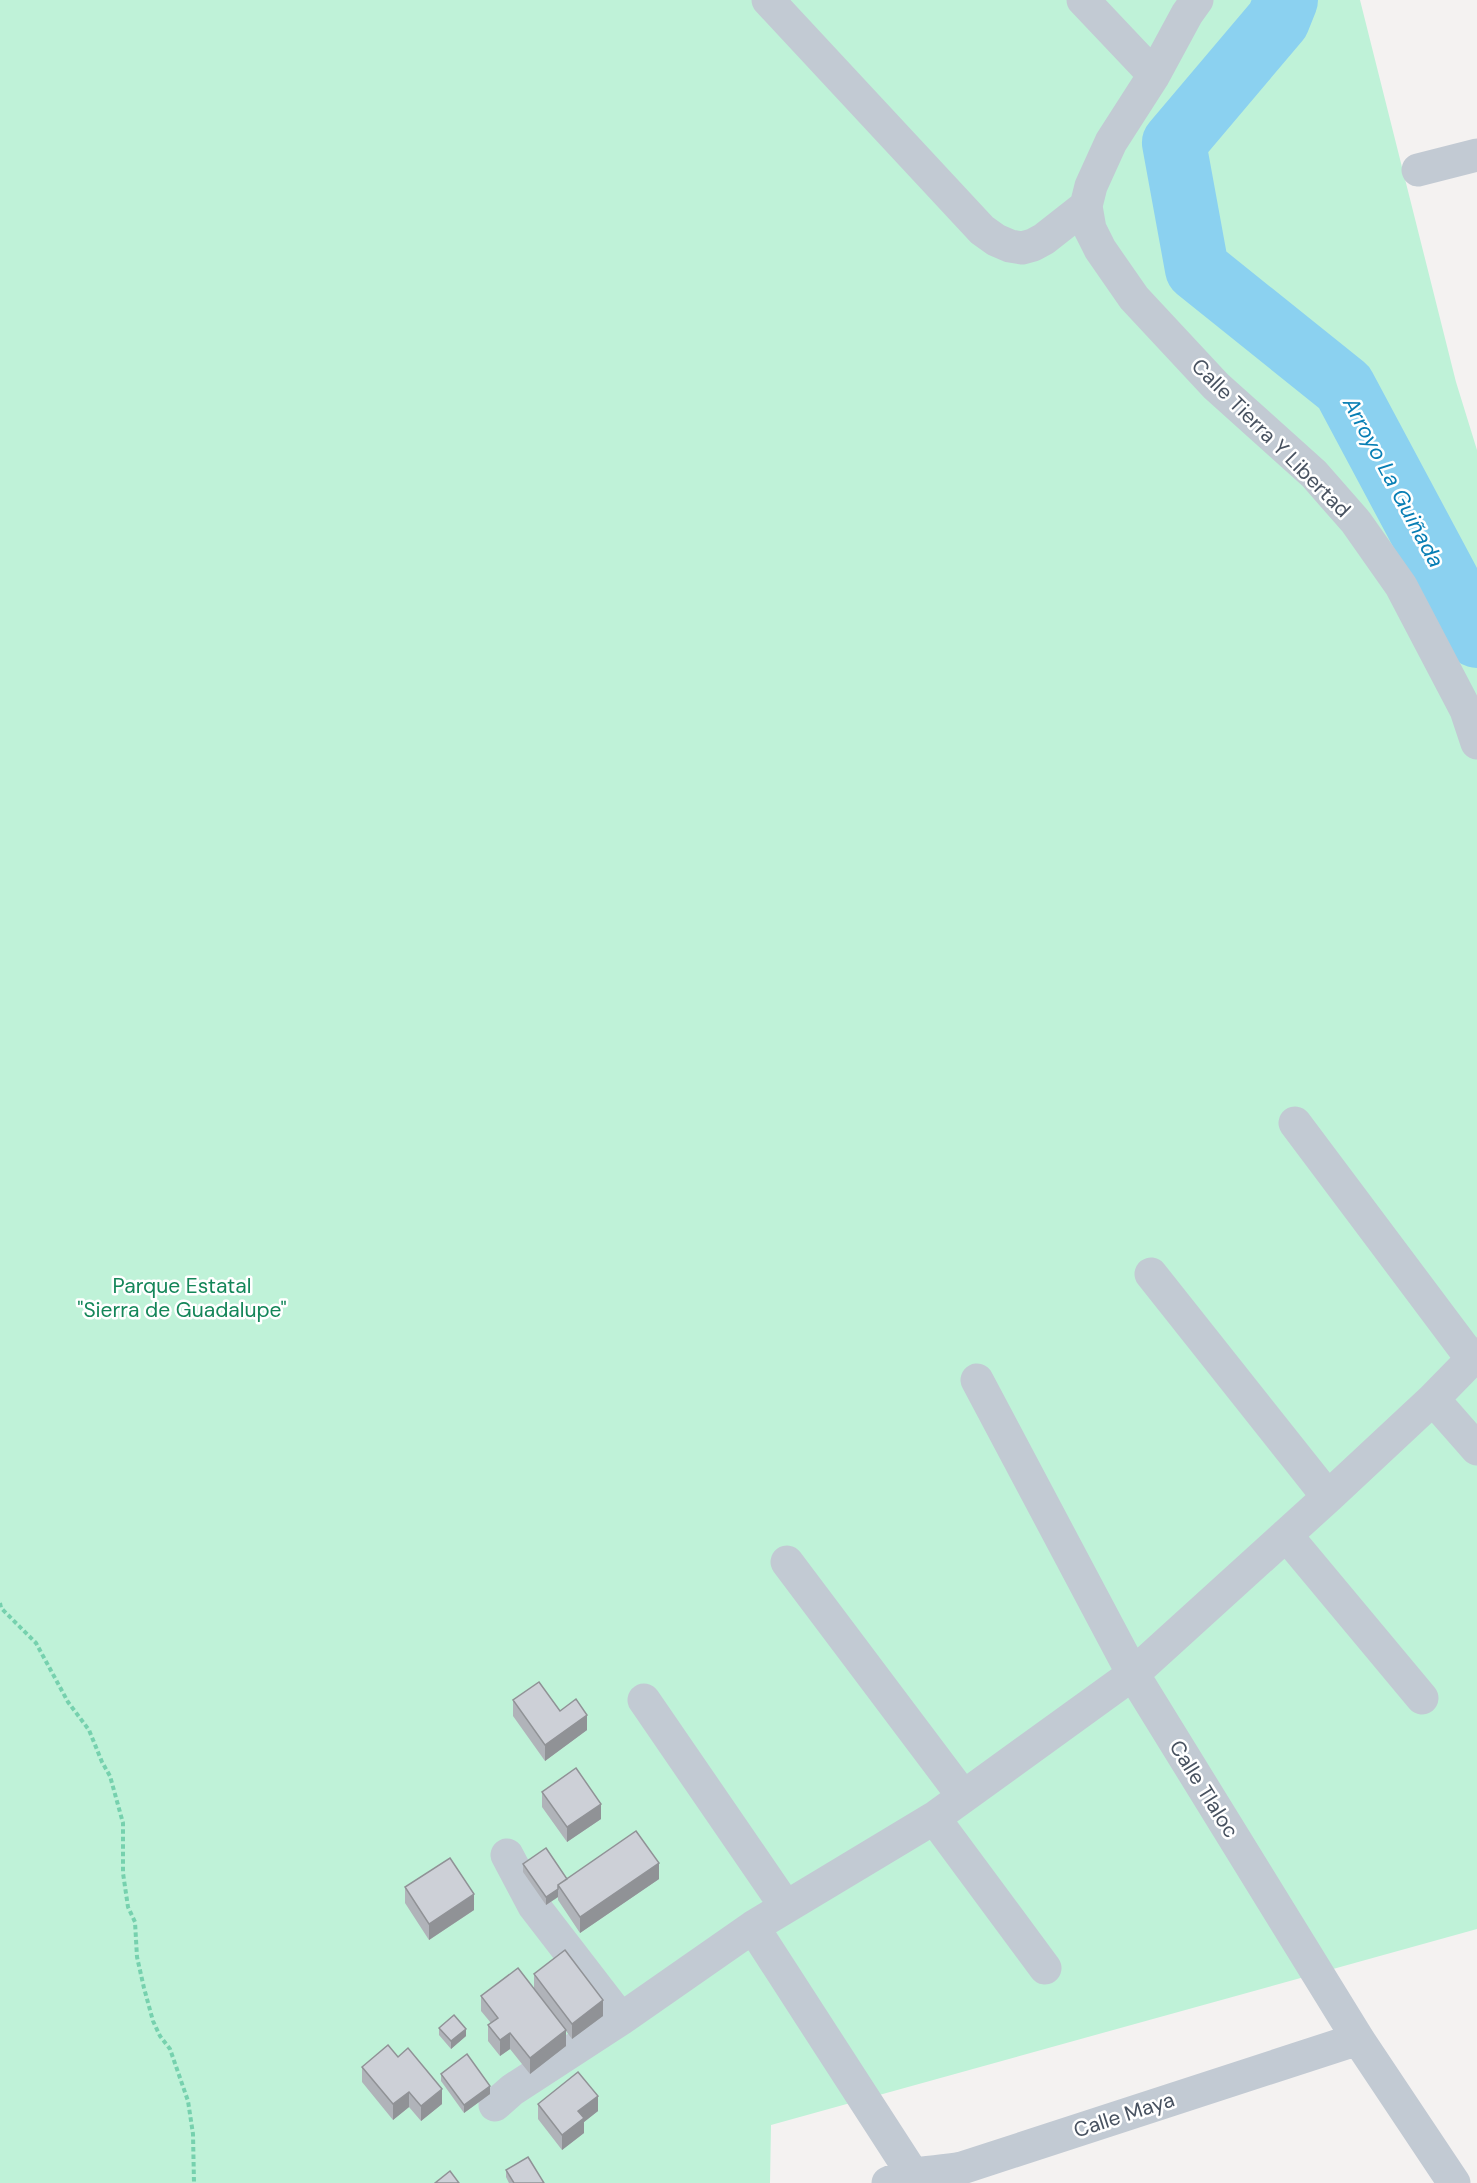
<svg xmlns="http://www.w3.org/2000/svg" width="1477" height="2183" font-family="'DM Sans',sans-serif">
	<rect width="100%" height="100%" fill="#f4f2f1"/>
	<path fill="#bff2d8" d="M0,0h1360l96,382 21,68v1479l-706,196 -1,58h-770z"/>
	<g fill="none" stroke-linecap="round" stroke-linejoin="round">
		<path stroke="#8bd1f0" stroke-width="64" d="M1286,0l-8,20 -104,123 23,126 147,118 133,249"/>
		<path stroke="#76d1ae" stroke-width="4" stroke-dasharray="4.5 3" stroke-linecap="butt" d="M0,1603l1,5 35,35 32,59 21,28 13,32 8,14 13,47v50l5,34 7,15 2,35 7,31 9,33 7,15 10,13 18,52 5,33 1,49"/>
		<path stroke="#c2cad3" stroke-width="33" d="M768,0l214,230 14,10 14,6 12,2 11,-3 11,-6 42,-33 5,-20 20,-44 43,-67 33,-61 10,-14
			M1083,0l71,75
			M1418,170l59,-15
			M1086,206l4,23 10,20 34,49 82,88 98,88 42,48 45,64 65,124 11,33
			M1295,1123l177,236
			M1151,1274l177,223
			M977,1380l156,294 225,365 96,144
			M1433,1399l44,50
			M1286,1535l136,163
			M787,1562l176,234
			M644,1700l142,207
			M934,1818l111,150
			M507,1855l27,51 87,113
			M753,1927l159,246
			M495,2105l17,-15 109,-71 132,-92 181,-109 199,-144 195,-177 105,-98 44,-45
			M888,2183c27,-14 46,-9 74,-15l396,-129"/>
	</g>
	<path fill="#b0b3b9" d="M513,1700l47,11 27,19 -42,31 -32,-45z
		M542,1792l59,27 -34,23 -25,-35z
		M523,1864l44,15h92l-79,54 -22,-33v-3l-12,8 -23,-33z
		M405,1887l69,23 -45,30 -24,-37z
		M534,1974l69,42 -31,23 -6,-8v15l-36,28 -20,-25 -10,7 -12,-15v-16l3,-2 -10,-12v-15l53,-7z
		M439,2028l27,8 -15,13 -12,-14z
		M398,2057l44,47 -21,17 -12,-14 -16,13 -31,-38v-15z
		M441,2074l49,20 -26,19 -23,-32z
		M538,2104l60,7 -14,11v11l-22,17 -24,-31z
		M506,2170l38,13h-35l-3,-6z"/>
	<path fill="#909296" d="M587,1715v15l-42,31v-16z
		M601,1804v15l-34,23v-15z
		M659,1863v16l-79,54v-16z
		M558,1889v8l-12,8v-8z
		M474,1894v16l-45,30v-16z
		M603,2000v16l-31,23v-15z
		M466,2029v7l-15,13v-8z
		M566,2030v16l-36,28v-16z
		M510,2033v16l-10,7v-16z
		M490,2086v8l-26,19v-8z
		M442,2089v15l-21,17v-15z
		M409,2092v15l-16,13v-16z
		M598,2096v15l-14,11v11l-22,17v-15l16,-24z"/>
	<path fill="#cdd0d7" stroke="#909296" stroke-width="1.5" d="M539,1682l21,29 16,-12 11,16 -42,30 -32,-45z
		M576,1768l25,36 -34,23 -25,-35z
		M636,1831l23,32 -79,54 -22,-32z
		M546,1848l21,31 -9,6v4l-12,8 -23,-33z
		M450,1858l24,36 -45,30 -24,-37z
		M565,1950l38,50 -31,24 -38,-50z
		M518,1968l48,62 -36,28 -20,-25 -10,7 -12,-15 10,-7 -17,-22z
		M454,2015l12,14 -15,12 -12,-13z
		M388,2045l10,12 10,-9 34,41 -21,17 -12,-14 -16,12 -31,-37z
		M467,2054l23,32 -26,19 -23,-31z
		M578,2072l20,24 -20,15 6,7 -22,17 -24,-31z
		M528,2157l16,26h-30l-8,-13z
		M450,2171l9,12h-24z"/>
	<g text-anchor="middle" stroke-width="5" stroke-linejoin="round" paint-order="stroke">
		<g font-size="21" fill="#485260" stroke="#fff">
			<text transform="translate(1271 438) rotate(45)" y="7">Calle Tierra Y Libertad</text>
			<text transform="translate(1204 1789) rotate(58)" y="7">Calle Tlaloc</text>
			<text transform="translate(1124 2115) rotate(-18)" y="7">Calle Maya</text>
		</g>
		<g font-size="21" fill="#148659" stroke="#fff">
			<text x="182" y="1293">Parque Estatal<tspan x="182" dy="24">"Sierra de Guadalupe"</tspan></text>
		</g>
		<g font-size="22" font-style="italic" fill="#077eb4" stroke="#fff">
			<text transform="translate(1394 482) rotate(62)" y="8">Arroyo La Guiñada</text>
		</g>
	</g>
</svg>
